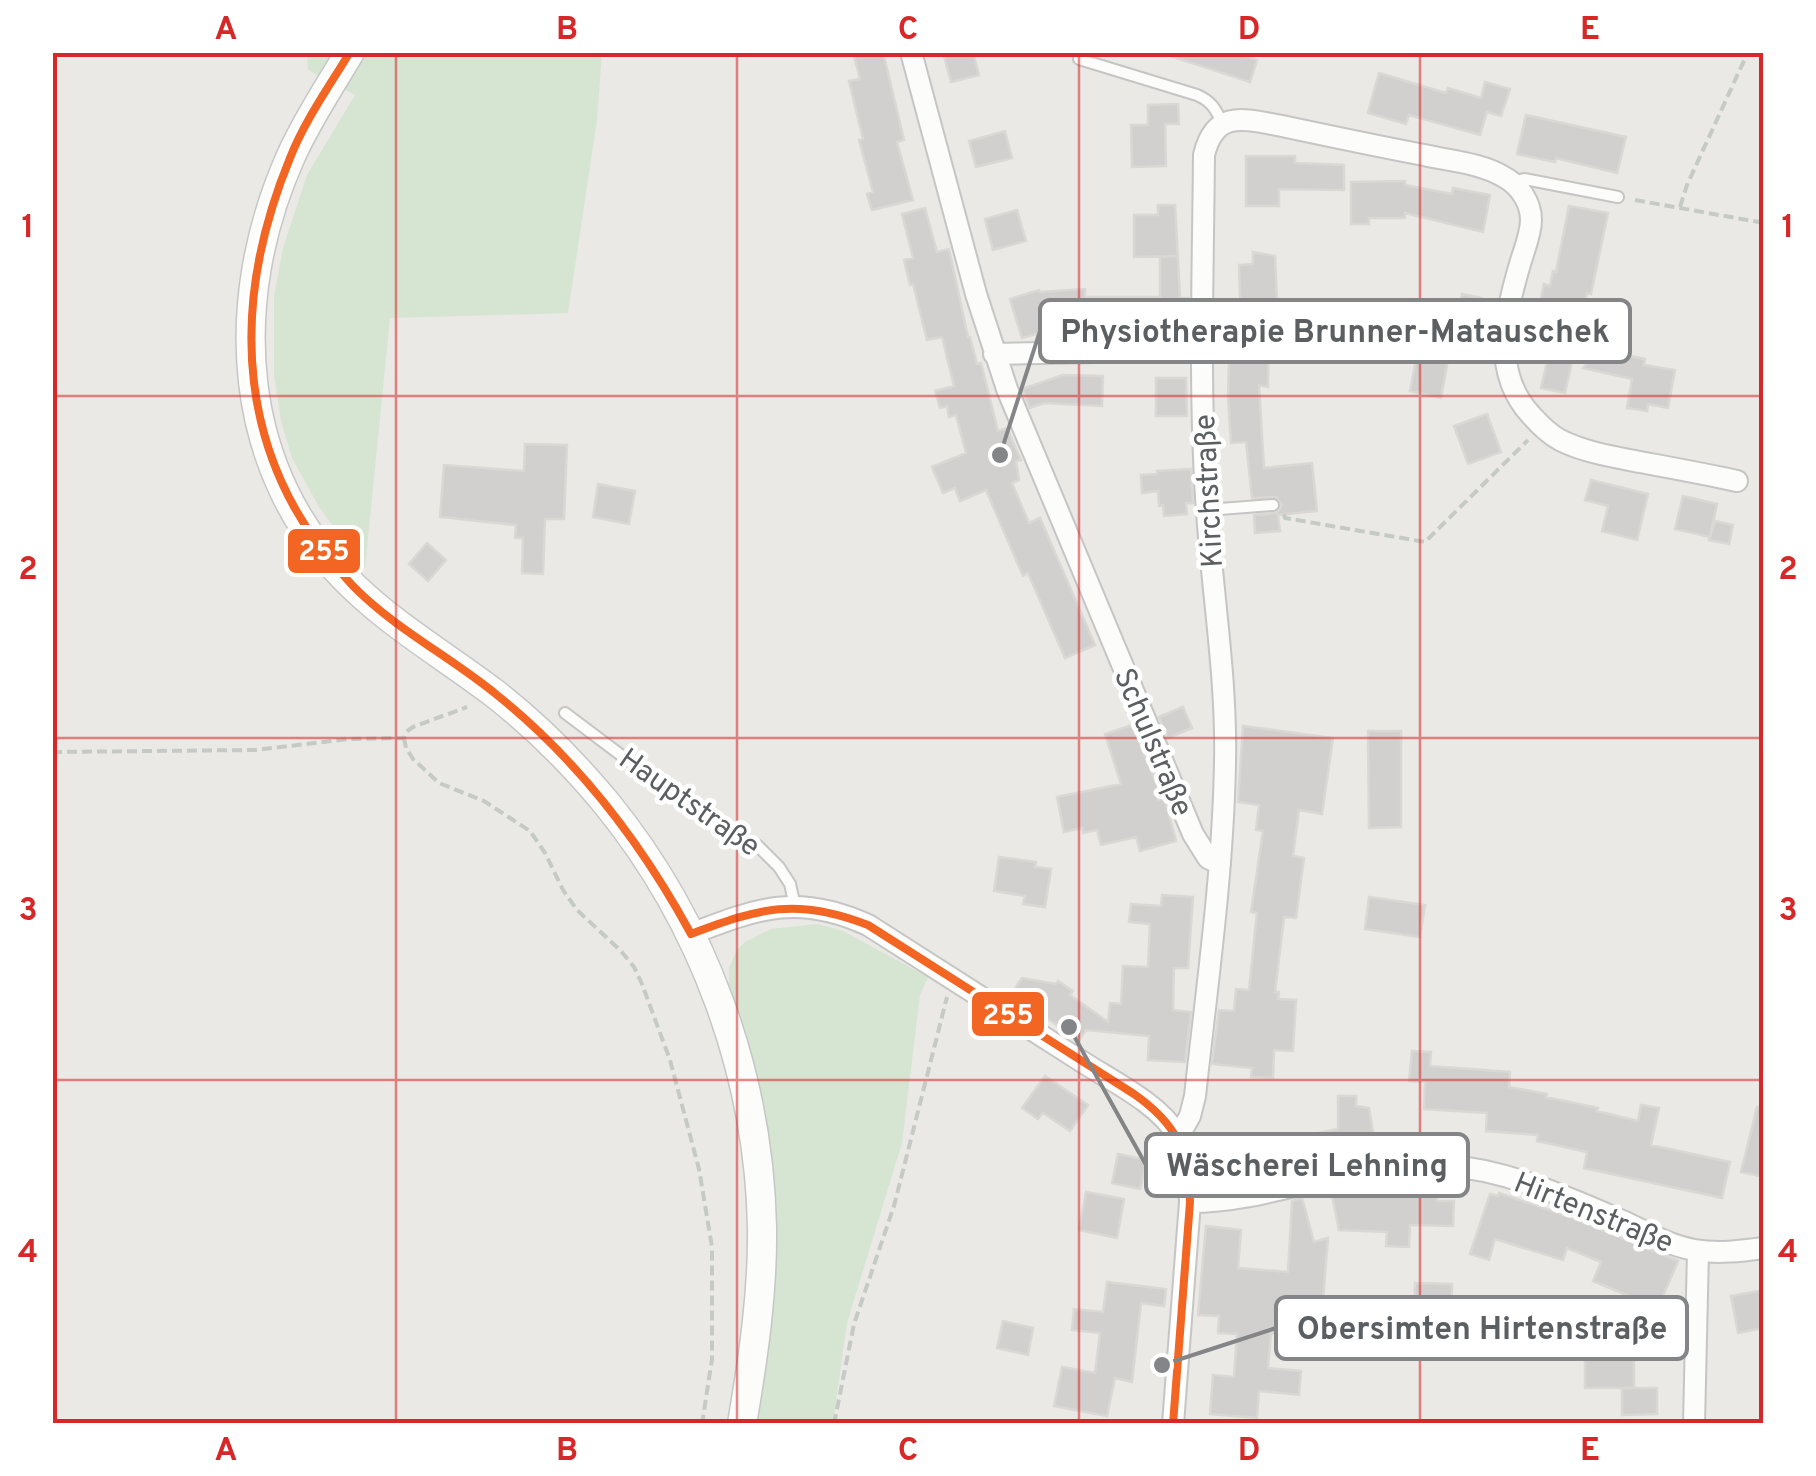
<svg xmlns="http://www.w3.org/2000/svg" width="1816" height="1476" font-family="Overpass,sans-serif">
	<rect width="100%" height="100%" fill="#eae9e5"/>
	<path fill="#d5e5d2" d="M307,53h295l-5,67 -29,193 -178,5 -25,250 -46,-61 -27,-49 -11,-37 -7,-46v-79l9,-48 24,-73 48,-80 -47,-25z
		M817,924l26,7 85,46 -8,18 -18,148 -55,180 -14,100h-82l15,-293 -17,-83 -20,-62v-17l8,-18 8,-8 26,-13z"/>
	<path fill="#d1d0ce" stroke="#d9d8d4" stroke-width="2.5" d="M853,52h30l21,88 -7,2 16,58 -41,10 -5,-16 6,-2 -14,-52 4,-1 -14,-58 11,-2z
		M943,52h30l6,23 -28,7z
		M1171,52h65l21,8 -7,22 -80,-26z
		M1379,73l67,20 2,-5 33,10 4,-16 25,7 -9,27 -14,-4 -7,23 -71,-20 -3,9 -38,-11z
		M1178,104l1,20h-14l1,42 -34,1 -1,-42h17v-20z
		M1526,115l100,22 -9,36 -61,-15 -1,4 -38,-8z
		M1005,131l7,27 -36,9 -7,-26z
		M1246,156h49v7l49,2v25l-65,-1v17h-33z
		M1405,181v4l47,9 1,-6 37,7 -7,37 -78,-19v5h-36v6h-18v-42z
		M1158,205h17l5,93h8l-2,35 -85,-3v-4l-51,4 -28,8 -12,-39 29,-9 1,2 45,-3v8h75v-40l16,-1 -42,1v-42h24z
		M1569,206l39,7 -17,81 -4,-1 -22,100 -24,-5 14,-61 -19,-4 8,-39 6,2 3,-15 3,1z
		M925,208l12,44 12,-3 19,88h2l7,27 4,-1 17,68 9,-3 14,32 -5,1 3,19 -7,3 17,40 11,-5 55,127 -30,13 -37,-85 -5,3 -37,-86 -26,11 -5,-13 -12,5 -11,-26 34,-14 -10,-38 -7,2 -2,-11 -7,2 -5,-17 19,-5 -12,-49 -15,3 -14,-56 -3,1 -6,-25 9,-2 -11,-44z
		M1017,210l9,31 -33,9 -8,-31z
		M1253,252l22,4 2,45h-8l-1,86 -9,-2 5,83 48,-5 5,48 -39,4 2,16 -25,2 -1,-18 23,-2 5,-8 -6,-8 -24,1 -6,-56 -15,1 -3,-46 2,-73h11l-2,-59 14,-1z
		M1462,294l20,4 -4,18 -20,-3z
		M1429,312l32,6 -5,26 -5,-1 -10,55 -31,-7 6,-31h4z
		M1610,338l21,18 14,3 -1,6 31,5 -7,38 -20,-4 -1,7 -20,-3 5,-29 -49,-11z
		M1063,375l40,1 -1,30 -58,-3 -14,5 -8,-19z
		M1156,378h30l1,38h-31z
		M1487,414l14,38 -33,12 -14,-38z
		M525,444l42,1 -3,74h-19l-2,55 -21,-1 1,-35h-8l1,-13 -76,-8 4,-52 80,6z
		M1191,469l2,34h-7l1,11 -23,2 -1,-11 -4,1 -1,-15 -16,2 -1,-18 16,-1v-3z
		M1591,480l57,14 -11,46 -35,-9 6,-25 -23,-6z
		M598,484l37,7 -6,33 -36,-7z
		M1683,496l34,8 -7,33 -35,-8z
		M1715,521l18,4 -4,19 -20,-4z
		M427,543l19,17 -18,21 -19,-17z
		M1183,707l9,21 -24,10 -9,-21z
		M1132,725l25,60 1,15 5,-2 4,9 9,34 -36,10 -4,-14 -35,8 -4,-15 -14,3 -1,-5 -18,4 -7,-35 64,-13 -16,-50z
		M1243,726l90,12 -11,76 -23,-4 -6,46 11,2 -8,60 -12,-1 -9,75h4l-1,7 18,1 -3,51 -19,-1 -1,28 -22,-1 1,-9 -40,-4 7,-54 15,1 2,-22 13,1 8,-77 -6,-1 12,-81 -7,-1 3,-25 -21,-3z
		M1368,731h33v96l-32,1z
		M999,857l37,5 -1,5 16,2 -6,38 -22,-3 2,-8 -31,-5z
		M1162,895l31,2 -5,71h-14l-1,42 18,2 -6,50 -37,-2 1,-24 -63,-6 -7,10 -68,-46 11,-16 34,6 2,-3 15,10 -3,4 38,27 2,-19 11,1 2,-38 25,1 2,-43 -21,-2 2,-18 30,2z
		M1369,897l56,8 -5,32 -55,-8z
		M1412,1051l19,1 -1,14 80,6 -1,15 38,7 -1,3 52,11 -1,3 41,10 3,-16 18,3 -8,37 79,17 -8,36 -138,-30 3,-16 -50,-11 1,-6 -52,-4 1,-18 -63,-4 1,-27 -16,-1z
		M1045,1076l43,29 -18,26 -27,-18 -5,6 -16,-11z
		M1338,1096h18v10l13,2 7,42 -33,7 -1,-5 -18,3 -5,-22 19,-4z
		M1757,1107h7v70l-23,-5z
		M1118,1154l29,6 -7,29 -28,-6z
		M1086,1192l38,7 -7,39 -38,-8z
		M1341,1192l96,3v6h17l-1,25 -43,-1 -1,22 -23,-1 1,-14 -48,-2 -7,-35z
		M1499,1193l76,26 103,42 -20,47 -65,-27 8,-19 -34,-14 -4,12 -68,-21 -6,21 -19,-6 20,-60 8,2z
		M1302,1198l12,44 14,-4 -8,99 -49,-4 -3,35 33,3 -2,24 -40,-4 -2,27 -47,-4 3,-39 21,2 3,-43 -19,-1 1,-17 -21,-1 8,-89 35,4 -3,38 50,4 4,-71z
		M1107,1282l59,7 -2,17 -23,-3 -9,79 -17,-4 -8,38 -53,-10 8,-39 33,6 5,-40 -28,-3 2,-21 29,3z
		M1415,1283l37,1 -1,35 -37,-2z
		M1764,1290v38l-26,5 -7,-37z
		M1003,1321l30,7 -5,27 -31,-7z
		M1585,1342h49v46h-49z
		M1622,1388h35v26l-35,1z"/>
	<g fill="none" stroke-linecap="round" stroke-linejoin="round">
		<g stroke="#c5c5c5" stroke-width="14">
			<path id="service" d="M1079,59l118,36c14,6 19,14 25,28
				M1512,182l12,-3 94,18
				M1207,510l66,-5
				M565,713l89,67 104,66 21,21 11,17 5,22"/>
		</g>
		<g stroke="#c5c5c5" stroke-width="24">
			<path id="minor" d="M911,52l65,242 31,95 186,445 15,24 12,6
				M994,354l209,-4
				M691,934c67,-26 107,-41 177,-9 71,45 142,90 213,136 29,19 79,43 96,74 11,21 12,45 13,67l-17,222
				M1178,1137l12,-21 5,-20c12,-111 28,-222 30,-333 2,-89 -14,-177 -19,-266 -7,-113 -3,-228 -2,-342 11,-46 40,-36 78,-29 47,10 94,20 142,29 26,6 57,8 80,22 15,8 27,25 27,43 0,14 -7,30 -11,44 -15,50 -29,108 11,151 8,9 18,19 29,25 24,12 53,17 80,22 32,6 65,12 97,19
				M1190,1202c86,0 167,-44 254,-37 64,5 123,32 181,57 23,11 45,24 70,28 22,4 47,1 69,-2
				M1694,1424l4,-173"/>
		</g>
		<g stroke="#c5c6c6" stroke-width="31">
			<path id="secondary" d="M350,52c-20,34 -43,68 -59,104 -65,145 -57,318 64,432 42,40 93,70 139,105 40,31 80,71 113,111 96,118 152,270 155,423 1,66 -9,132 -20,197"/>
		</g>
		<path stroke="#c5cac7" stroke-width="4" stroke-dasharray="10 5" stroke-linecap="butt" d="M1635,200l129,23
			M1680,207l7,-22 61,-133
			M1284,514l1,4 140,24 103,-102
			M404,738l2,10 7,11 26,24 45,18 46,30 15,22 18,37 14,20 44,41 13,16 8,17 28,76 29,109 13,78v112l-10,65
			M52,752l203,-2 94,-11 55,-1 2,-6 7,-5 54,-20
			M834,1424l20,-100 40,-118 53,-209"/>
		<use href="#service" stroke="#fcfcfb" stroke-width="10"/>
		<use href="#minor" stroke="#fcfcfb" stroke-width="20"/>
		<use href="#secondary" stroke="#fcfcfb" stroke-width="28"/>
		<g stroke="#fff" stroke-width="15">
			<path id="bus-1" d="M350,52c-21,35 -45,68 -60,106 -62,151 -55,305 63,428 42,43 98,71 144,109 82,66 144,147 194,239
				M691,934c69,-26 106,-37 177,-9l266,169c44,31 53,55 56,108l-17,222"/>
		</g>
		<use href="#bus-1" stroke="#f26522" stroke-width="8"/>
	</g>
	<path fill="none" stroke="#d62828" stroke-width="2.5" stroke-opacity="0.55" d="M396,52v1372M737,52v1372M1079,52v1372M1420,52v1372M52,396h1712M52,738h1712M52,1080h1712"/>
	<g text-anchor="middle" stroke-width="9" stroke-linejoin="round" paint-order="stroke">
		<g font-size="30" fill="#5b5f62" stroke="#fff">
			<text transform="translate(1208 491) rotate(-93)" y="10">Kirchstraße</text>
			<text transform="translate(1154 742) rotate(67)" y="10">Schulstraße</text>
			<text transform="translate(690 802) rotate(35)" y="10">Hauptstraße</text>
			<text transform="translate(1594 1212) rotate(22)" y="10">Hirtenstraße</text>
		</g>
	</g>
	<path fill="none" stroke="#838587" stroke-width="4" d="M1000 455L1040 331M1069 1027L1146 1165M1162 1365L1276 1328"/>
	<g fill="#838587" stroke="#fff" stroke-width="4">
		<circle cx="1000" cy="455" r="10"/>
		<circle cx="1069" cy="1027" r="10"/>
		<circle cx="1162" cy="1365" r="10"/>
	</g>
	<g fill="#fff" stroke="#838587" stroke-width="4">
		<rect x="1040" y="300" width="590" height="62" rx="10"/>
		<rect x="1146" y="1134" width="322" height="62" rx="10"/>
		<rect x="1276" y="1297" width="411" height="62" rx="10"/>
	</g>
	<g font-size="32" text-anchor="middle" font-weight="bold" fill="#5b5f62">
		<text x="1335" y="342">Physiotherapie Brunner-Matauschek</text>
		<text x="1307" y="1176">Wäscherei Lehning</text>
		<text x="1482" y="1339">Obersimten Hirtenstraße</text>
	</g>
	<g stroke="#fff" stroke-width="4">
		<rect x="286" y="527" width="76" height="48" rx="10" fill="#f26522"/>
		<rect x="970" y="990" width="76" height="48" rx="10" fill="#f26522"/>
	</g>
	<g font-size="28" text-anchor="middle" font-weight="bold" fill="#fff">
		<text x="324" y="560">255</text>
		<text x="1008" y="1024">255</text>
	</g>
	<rect width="1816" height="1476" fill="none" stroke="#ffffff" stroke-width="110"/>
	<rect x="55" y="55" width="1706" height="1366" fill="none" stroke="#d62828" stroke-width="4"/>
	<g font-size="32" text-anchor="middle" font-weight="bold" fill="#d62828">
		<text x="226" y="39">A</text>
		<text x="567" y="39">B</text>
		<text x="908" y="39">C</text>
		<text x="1249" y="39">D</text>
		<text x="1590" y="39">E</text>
		<text x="28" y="237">1</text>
		<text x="1788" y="237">1</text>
		<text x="28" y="579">2</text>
		<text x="1788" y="579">2</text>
		<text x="28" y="920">3</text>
		<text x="1788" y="920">3</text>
		<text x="28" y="1262">4</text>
		<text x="1788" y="1262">4</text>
		<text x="226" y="1460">A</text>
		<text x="567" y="1460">B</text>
		<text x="908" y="1460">C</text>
		<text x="1249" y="1460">D</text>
		<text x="1590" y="1460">E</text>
	</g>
</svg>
